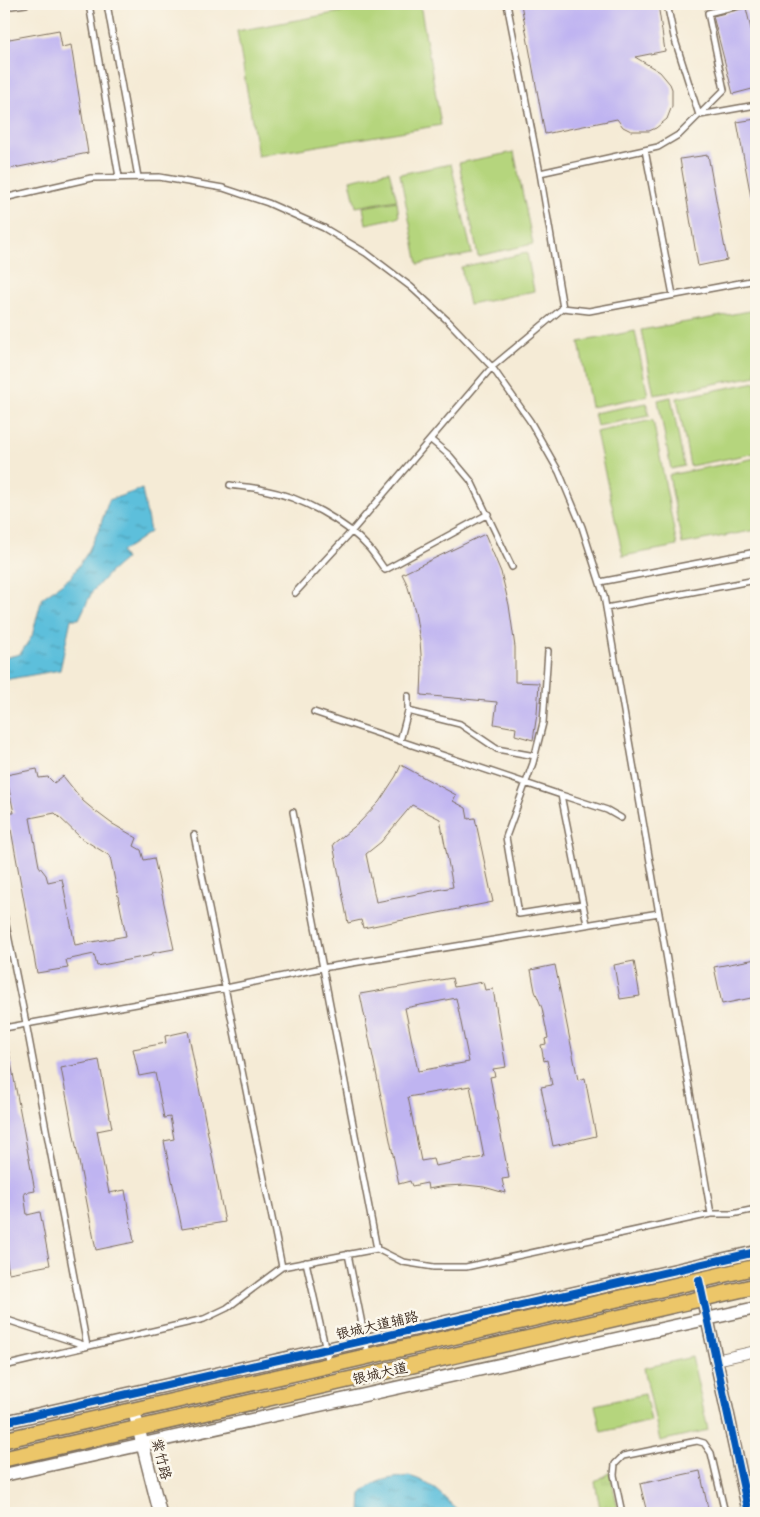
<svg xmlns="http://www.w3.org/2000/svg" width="760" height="1517" font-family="'Shantell Sans','LXGW WenKai TC',sans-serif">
	<defs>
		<pattern id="park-tufts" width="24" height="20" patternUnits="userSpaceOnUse" patternTransform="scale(1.25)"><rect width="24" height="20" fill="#b5d57d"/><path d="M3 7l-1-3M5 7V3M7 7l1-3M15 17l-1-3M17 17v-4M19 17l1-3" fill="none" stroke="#9db76c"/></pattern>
		<pattern id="water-ripples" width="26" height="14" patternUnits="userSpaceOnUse" patternTransform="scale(1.25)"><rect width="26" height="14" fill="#5dbfdb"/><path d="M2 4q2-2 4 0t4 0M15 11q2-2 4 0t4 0" fill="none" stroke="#4e9bb1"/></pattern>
	</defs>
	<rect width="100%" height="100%" fill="#fbf7ec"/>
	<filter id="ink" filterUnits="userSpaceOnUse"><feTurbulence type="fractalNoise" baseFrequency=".02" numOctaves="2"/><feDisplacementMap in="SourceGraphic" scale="10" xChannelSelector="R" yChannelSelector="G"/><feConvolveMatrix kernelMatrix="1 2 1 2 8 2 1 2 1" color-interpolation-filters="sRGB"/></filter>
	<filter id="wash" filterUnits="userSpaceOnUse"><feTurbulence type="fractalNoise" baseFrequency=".0096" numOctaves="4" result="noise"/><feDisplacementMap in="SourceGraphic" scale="20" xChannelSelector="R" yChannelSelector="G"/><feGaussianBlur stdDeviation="1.12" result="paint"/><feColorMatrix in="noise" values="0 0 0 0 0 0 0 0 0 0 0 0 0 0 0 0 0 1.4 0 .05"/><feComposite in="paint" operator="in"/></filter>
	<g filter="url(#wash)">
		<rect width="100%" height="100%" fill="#f5ebd6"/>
		<path fill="url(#park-tufts)" stroke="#78804e" d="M610,1472l9,41h-18l-6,-31z"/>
		<path fill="#b5d57d" stroke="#78804e" d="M384,4h36l21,121 -183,31 -21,-125z
			M514,152l19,92 -55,12 -19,-93z
			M451,164l21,90 -54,10 -18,-90z
			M389,171l8,29 -41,7 -6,-27z
			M397,201l2,16 -33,7 -3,-17z
			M527,253l7,38 -65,14 -8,-38z
			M756,310v66l-102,19 -13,-65z
			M635,331l13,65 -57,11 -12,-65z
			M756,382v71l-66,13 -13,-68z
			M671,397l13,69 -13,3 -13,-69z
			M647,403l2,13 -52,10 -3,-13z
			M653,420l24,126 -54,10 -27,-124z
			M756,458v72l-74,14 -13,-69z
			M692,1357l16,73 -48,11 -16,-73z
			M645,1394l6,27 -50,11 -6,-27z"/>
		<path fill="url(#water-ripples)" stroke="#4c747c" d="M142,489l8,43 -29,20 4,7 -15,13 -18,20 -13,27h-8l-11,51 -56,10v-22l16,-4 12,-18 10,-38 29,-21 17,-25 11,-23 10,-29z
			M409,1476c25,7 33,21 52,37h-101l1,-19c16,-16 27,-15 48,-18z"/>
		<g id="blocks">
			<path fill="#bfb4f1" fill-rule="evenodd" d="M521,4h137l7,47 -30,6 25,15 10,12 2,5v17l-5,13 -11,9 -7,3h-18l-8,-4 -6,-8 -72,15z
				M746,8l10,42v38l-23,6 -20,-78z
				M59,30l3,17 9,-2 17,108 -84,17v-130z
				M756,119v78h-5l-14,-75z
				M708,155l19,105 -29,6 -18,-107z
				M485,534l16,38 8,33 6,42v35l24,1 -2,31 -4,26 -18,-5 1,-7 -22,-4 3,-22 -76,-7 1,-27 -2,-27 -5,-30 -8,-27 -5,-10z
				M401,765l55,30 -3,6 13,7 2,11 7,-1 18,84 -130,26 -2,-8 -13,3 -15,-79 26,-21 20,-21 17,-26zM412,805l28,14 13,68 -77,15 -10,-48 15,-12z
				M37,769l2,9 9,-1 6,6 9,-7 20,25 12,10 16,12 26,15 -3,8 7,4 3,10 10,-2 20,91 -22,4 1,2 -56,11 -3,-12 -28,6 2,8 -31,5 -29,-160h6l-8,-38zM55,813l26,25 29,18 16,80 -51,9 -13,-66 -14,3 -2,-7 -7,-9 -9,-48z
				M756,959v38l-34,7 -8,-37z
				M634,961l6,35 -20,3 -6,-34z
				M555,965l23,115 7,-2 11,58 -43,10 -12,-59 11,-2 -5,-25 -3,1 -3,-16 5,-1 -1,-5 3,-1 -6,-30 -7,-17 -4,-21z
				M452,978l2,9 29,-5 2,8 8,-1 13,78 -13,2 2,7 -5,1 19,101 -7,1 3,14 -21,-6 -18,-2 -21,1 -17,3 -1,-6 -15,3 -2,-5 -11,3 -39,-190zM456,998l13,64 -51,9 -13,-63zM470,1086l14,71 -49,9 -2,-7 -12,2 -13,-64z
				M188,1031l37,191 -43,7 -18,-88 10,-2 -4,-22 -6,1 -9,-45 -16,3 -6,-27 33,-6 -1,-7z
				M4,1052h5l26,139 -11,2 3,22 13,-3 10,53 -41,8 -5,-28z
				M99,1060l13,68 -15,3 12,62 16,-3 9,52 -38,8 -35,-182z
				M700,1471l9,42h-62l-7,-29z"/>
		</g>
	</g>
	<g filter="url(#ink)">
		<use href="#blocks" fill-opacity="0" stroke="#7c6e5e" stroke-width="1"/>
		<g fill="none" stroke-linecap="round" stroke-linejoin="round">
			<g stroke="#7c6e5e" stroke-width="8">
				<path id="service" d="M89,4l30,173
					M107,4l31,173
					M507,4l33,169 118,-26 22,-13 19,-19 -25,-78 -7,-33
					M4,7l22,-3
					M699,115l25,-25 -16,-77 36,-9
					M700,115l56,-10
					M645,150l28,145
					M4,198l87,-20 68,-1 64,11 45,15 56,25 42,25 45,34 38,35 43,45 38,54 29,51 23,55 22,69 107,618
					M563,308l26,3 167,-31
					M431,440l19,16 21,25 41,86
					M230,485c11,2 22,2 34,5 37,7 80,30 105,58 6,7 11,15 16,22l103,-56
					M600,582l156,-30
					M295,593l57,-62 140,-164 71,-59 -23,-135
					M606,608l150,-28
					M548,651l-5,72 -10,40 -27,74 13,77 64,-10
					M408,711l52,13 37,25 38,7
					M314,712l247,83 26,129
					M400,741l8,-30v-15
					M561,795l46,15 14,8
					M293,812l84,437
					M194,835l88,432
					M4,915l22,108 61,323 -83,-27
					M4,1028l222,-40 96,-20 337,-55
					M348,1254l20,100
					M306,1262l23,102
					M4,1366l200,-47 23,-11 55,-41 95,-18 26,13 31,5h32l245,-53h21l24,-5
					M622,1513l-8,-38 1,-11 8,-8 74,-15 7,2 7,10 14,60"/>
			</g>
			<g stroke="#7c6e5e" stroke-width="12">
				<path id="minor" d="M716,1360l40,-9"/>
			</g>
			<g stroke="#7c6e5e" stroke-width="15">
				<path id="tertiary" d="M699,1280l50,233
					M134,1411l26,102
					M4,1422l752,-170
					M4,1475l752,-167"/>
			</g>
			<g stroke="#7c6e5e" stroke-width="18">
				<path id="primary" d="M4,1440l752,-173
					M4,1459l752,-173"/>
			</g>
			<use href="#service" stroke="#fff" stroke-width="5"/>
			<use href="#minor" stroke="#fff" stroke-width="10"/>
			<use href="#tertiary" stroke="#fff" stroke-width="12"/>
			<use href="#primary" stroke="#ecc669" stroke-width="15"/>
			<g stroke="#fbf7ec" stroke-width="11">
				<path id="cycleway" d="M699,1280l50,233
					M4,1422l752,-170"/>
			</g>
			<use href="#cycleway" stroke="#0057b8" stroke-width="8"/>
		</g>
	</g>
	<g text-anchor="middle" stroke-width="5" stroke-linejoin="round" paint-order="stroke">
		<g font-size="14" fill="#3b2a1e" stroke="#fbf7ec">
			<text transform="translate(377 1325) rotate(-13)" y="5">银城大道辅路</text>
			<text transform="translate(380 1373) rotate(-13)" y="5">银城大道</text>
			<text transform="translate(162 1459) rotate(76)" y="5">紫竹路</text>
		</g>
	</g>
	<rect width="760" height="1517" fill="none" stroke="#fbf7ec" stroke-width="20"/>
</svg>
